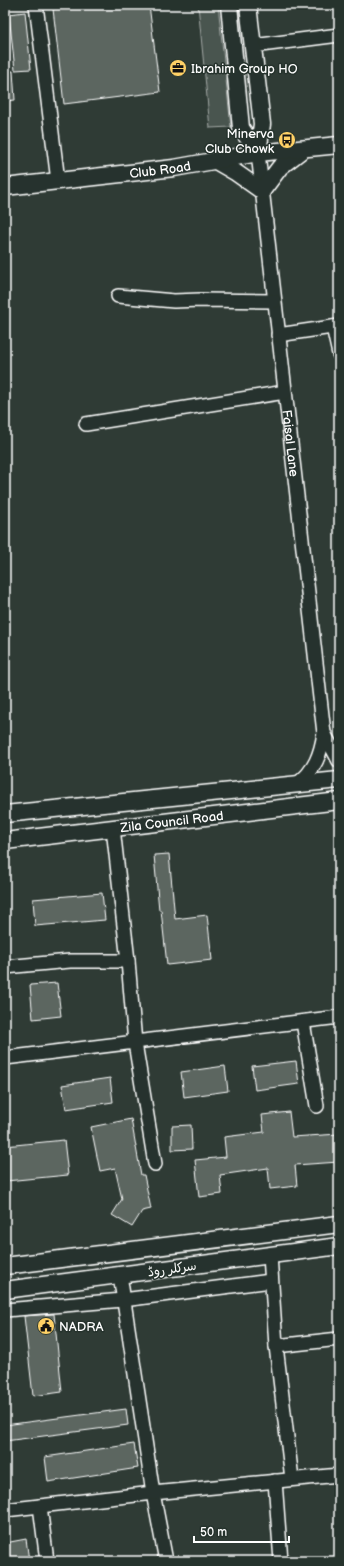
<svg xmlns="http://www.w3.org/2000/svg" width="344" height="1566" font-family="'Balsamiq Sans','Playpen Sans Arabic',sans-serif">
	<rect width="100%" height="100%" fill="#2f3b35"/>
	<filter id="ink" filterUnits="userSpaceOnUse"><feTurbulence type="fractalNoise" baseFrequency=".025" numOctaves="2"/><feDisplacementMap in="SourceGraphic" scale="8" xChannelSelector="R" yChannelSelector="G"/><feConvolveMatrix kernelMatrix="1 2 1 2 8 2 1 2 1" color-interpolation-filters="sRGB"/></filter>
	<g filter="url(#ink)">
		<path fill="#4a544f" stroke="#a4aaa7" d="M198,5h20l13,122 -21,1z"/>
		<path fill="#5b6661" stroke="#fff" d="M80,5h69l11,87 -96,12 -11,-95z
			M25,12l6,57 -16,1 -6,-56z
			M5,71h8l2,29 -10,1z
			M169,854l6,65 32,-4 5,45 -45,5 -6,-55h-2l-5,-55z
			M102,893l3,27 -70,6 -2,-27z
			M57,983l4,33 -28,3 -3,-34z
			M296,1061l3,23 -44,6 -3,-24z
			M225,1066l3,25 -44,6 -3,-25z
			M110,1078l3,24 -47,7 -4,-24z
			M289,1112l3,25 47,-3v28l-44,3 2,21 -27,3 -2,-21 -48,7 2,19 -23,3 -4,-37 31,-3 -2,-20 40,-5 -2,-17z
			M131,1119l10,56h3l7,34 -9,2 -10,16 -20,-12 10,-16 -7,-31 -15,3 -9,-44z
			M191,1125l1,24 -20,1v-24z
			M64,1140l4,35 -62,6 -1,-35z
			M54,1314l8,78 -29,4 -9,-80z
			M126,1409l2,16 -123,16v-16z
			M134,1444l4,24 -90,14 -3,-25z
			M26,1539l3,22h-24v-18z"/>
		<g fill="none" stroke-linecap="round" stroke-linejoin="round">
			<g stroke="#fff" stroke-width="16">
				<g id="minor">
					<path d="M36,5l22,176"/>
					<path d="M253,46l86,-11"/>
					<path id="s1" d="M258,153l66,580c-3,20 -9,38 -27,51"/>
					<path d="M118,296l56,5 26,-1 74,1"/>
					<path d="M333,327l6,27"/>
					<path d="M278,335l61,-9"/>
					<path d="M86,424l199,-32"/>
					<path d="M324,733l15,28"/>
					<path d="M113,828l15,133"/>
					<path d="M5,967l65,-6h58l7,82 20,121"/>
					<path d="M303,1022l14,84"/>
					<path d="M5,1058l334,-41"/>
					<path d="M270,1255l6,91 16,133"/>
					<path d="M120,1275l33,218 13,68"/>
					<path d="M5,1310l118,-10 148,-19"/>
					<path d="M276,1346l63,-7"/>
					<path d="M275,1481l6,80"/>
					<path d="M40,1506l7,55"/>
					<path d="M5,1510l148,-17 186,-18"/>
				</g>
			</g>
			<g stroke="#fff" stroke-width="19">
				<g id="major">
					<path d="M229,5l12,123 17,25"/>
					<path d="M248,5l14,119 -4,29"/>
					<path d="M216,161l19,11 27,19 18,-24 22,-17"/>
					<path id="s2" d="M5,187l169,-19 84,-15 81,-8"/>
					<path d="M5,814l334,-34"/>
					<path id="s3" d="M5,841l334,-40"/>
					<path d="M5,1266l334,-42"/>
					<path d="M5,1290l334,-44"/>
				</g>
			</g>
			<use href="#minor" stroke="#26332d" stroke-width="13"/>
			<use href="#major" stroke="#26332d" stroke-width="16"/>
		</g>
	</g>
	<defs>
		<g id="office-disc" transform="scale(0.9)"><circle r="9.5" fill="#ffd166" stroke="#26332d"/><path d="M-6-3h4V-5.5h4V-3h4V5H-6ZM-1-4.5V-3h2v-1.5ZM-6 0V1H6V0Z" fill="#111"/></g>
		<g id="bus-disc" transform="scale(0.9)"><circle r="9.5" fill="#ffd166" stroke="#26332d"/><path d="M-5-6H5V4H4V6H2V4H-2V6H-4V4H-5ZM-3.5-4V0h7V-4ZM-3.5 1.2v1.5H-2V1.2ZM2 1.2v1.5H3.5V1.2Z" fill="#111"/></g>
		<g id="civic-disc" transform="scale(0.9)"><circle r="9.5" fill="#ffd166" stroke="#26332d"/><path d="M-.6-6.5H3V-4.5H.6V-3L4-1V1h2V6H-6V1h2V-1L-.6-3ZM-1.2 2.5V6h2.4V2.5Z" fill="#111"/></g>
	</defs>
	<g fill-rule="evenodd">
		<use href="#office-disc" x="178" y="68"/>
		<use href="#bus-disc" x="287" y="140"/>
		<use href="#civic-disc" x="46" y="1326"/>
	</g>
	<g text-anchor="middle" stroke-width="3" stroke-linejoin="round" paint-order="stroke">
		<g font-size="13" fill="#fff" stroke="#26332d" text-anchor="start">
			<text x="191" y="73">Ibrahim Group HO</text>
			<text x="274" y="138" text-anchor="end">Minerva<tspan x="274" dy="15">Club Chowk</tspan></text>
			<text x="59" y="1331">NADRA</text>
		</g>
		<g font-size="13" fill="#fff" stroke="#26332d">
			<text dy="5" stroke="none"><textPath href="#s2" startOffset="156">Club Road</textPath></text>
			<text dy="5" stroke="none"><textPath href="#s1" startOffset="292">Faisal Lane</textPath></text>
			<text dy="5" stroke="none"><textPath href="#s3" startOffset="168">Zila Council Road</textPath></text>
			<text transform="translate(172 1268) rotate(-8)" y="5">سرکلر روڈ</text>
		</g>
	</g>
	<rect width="344" height="1566" fill="none" stroke="#26332d" stroke-width="20"/>
	<rect x="10" y="10" width="324" height="1546" fill="none" stroke="#fff" stroke-width="1.5" filter="url(#ink)"/>
	<path d="M194 1536v6h95v-6" fill="none" stroke="#ffffff" stroke-width="2"/>
	<text x="200" y="1536" font-size="12" fill="#ffffff" stroke="#26332d" stroke-width="3" paint-order="stroke">50 m</text>
</svg>
